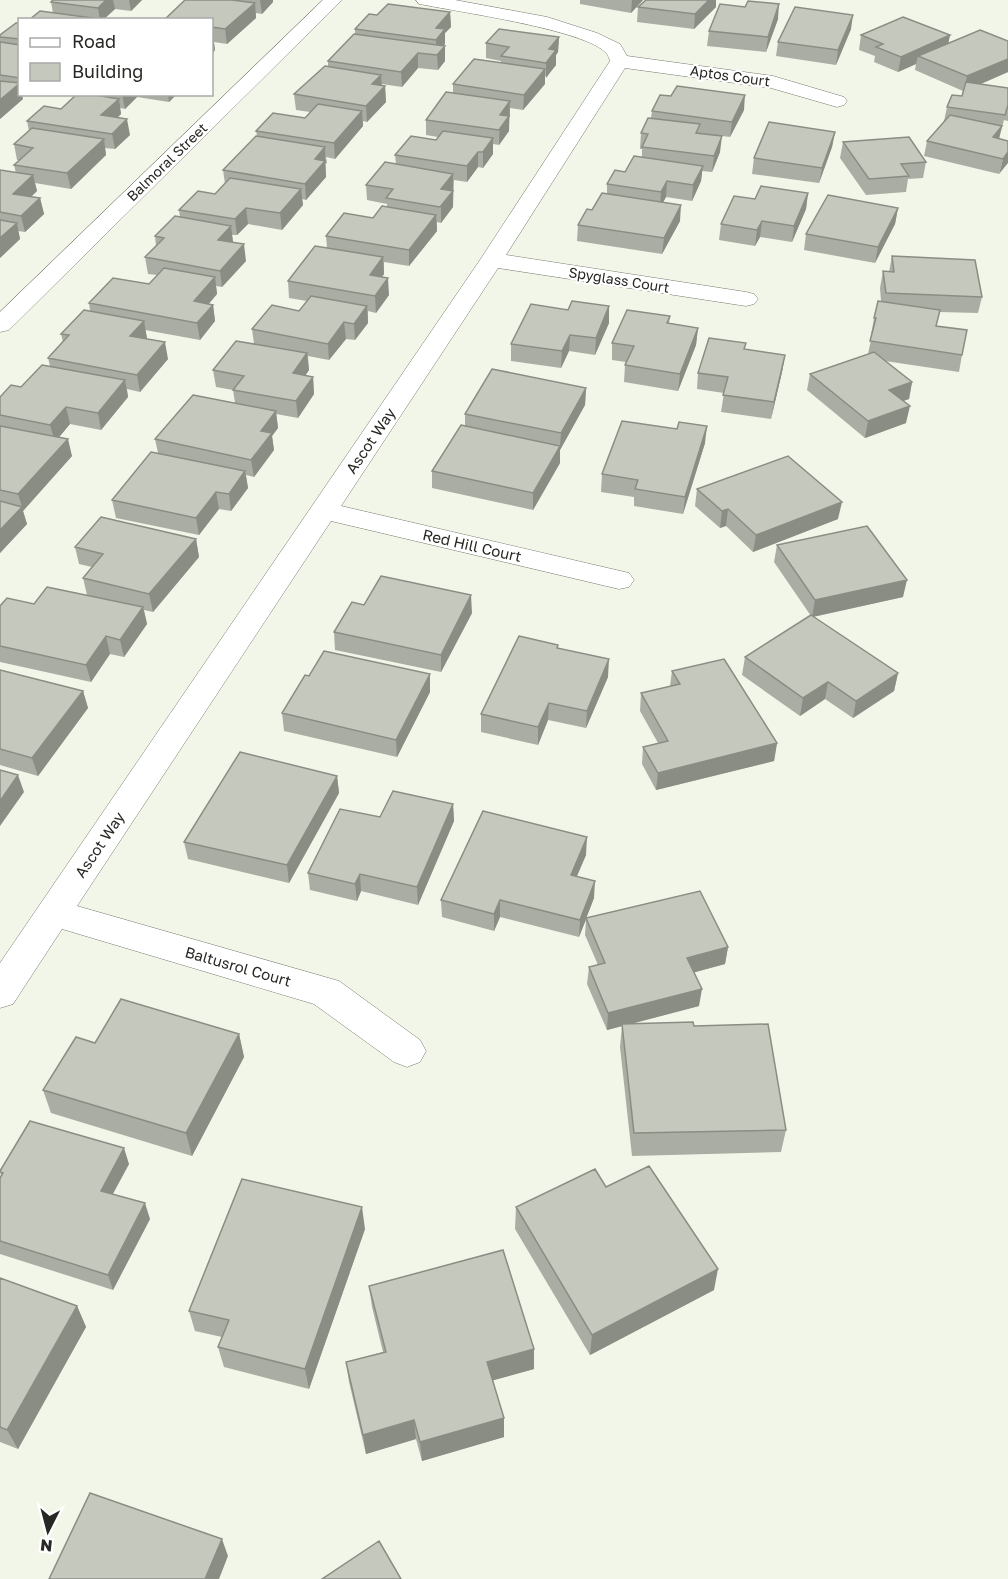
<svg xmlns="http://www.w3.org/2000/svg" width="1008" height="1579" font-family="'Golos Text',sans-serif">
	<rect width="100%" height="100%" fill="#f2f6e9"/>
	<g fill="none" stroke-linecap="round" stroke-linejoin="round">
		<g stroke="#767a6e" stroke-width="1">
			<path id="street" d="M323,0h19l-333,330 -9,2v-20z
				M416,0h39l92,17 50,16 23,11 7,12 146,20 71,21 3,4 -3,4 -7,2 -66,-19 -146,-20 -119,187 240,37 8,2 4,5 -4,5 -8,2 -248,-38 -157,238 288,67 5,7 -5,7 -10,2 -288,-68 -254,385 262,75 81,59 6,11 -6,11 -13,5 -13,-5 -80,-58 -252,-75 -49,75 -13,4v-45l480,-703 130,-199c-1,-3 -2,-6 -4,-8 -20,-23 -147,-41 -181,-48l-6,-1z"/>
		</g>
		<use href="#street" fill="#fff" fill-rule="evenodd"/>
	</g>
	<path fill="#a9ada3" d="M53,0h89l-11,11 -16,-2 -12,11h-74l24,-7 -2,-11z
		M185,0h88v2l-11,12 -6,-1v5l-29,26 -13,-2 1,8 -3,4v-34z
		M580,0h63l-12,13 -51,-9z
		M638,7h78l-22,22 -57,-7z
		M450,12l1,15 -6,6v11l-2,2 2,15 -7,9 -20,-2 -16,19 -20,-3v2h3l1,16 -19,20 -4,-1v5l-28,33 -9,-2 1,6 -2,1 1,13 -20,23 -4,-1 1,6 -21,25 -34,-6 -11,11h-5l1,8 13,18 -24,26 -6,-1 1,8 -8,10 4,1 2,16 -15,19 -55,-10 2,8 -1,1 22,20 -28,33 -13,-3 1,8 -27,33 -31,-6 -11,13 13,19 -49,55 4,13 -27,29v-156l21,-10 29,-21 -2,-8 15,-16 -2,-8 29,-23 -1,-8 60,-19 8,-9 -9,-1 -3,-17 11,-11 -1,-10 25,-19 -1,-7 36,-16 10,-10 -2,-14 34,-34 -1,-5 49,-13 5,-6 -14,-2 -2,-16 34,-28v-5l27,-27v-5l22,-14z
		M778,19l-12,33 -59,-6 2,-15z
		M20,23v71l3,5 -23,20v-84z
		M851,29l-15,36 -60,-9 2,-14z
		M861,35h89l-2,8 60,29 -27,12 27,4v33l-4,-1 -5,19 9,2 -9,33 -75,-18 3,-15 17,-20 3,-14 15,-11 1,-5 -48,-21 1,-6 -18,8 -24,-10 1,-6 -16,-6z
		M559,37l-1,15 -2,3v10l-11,12v7l-22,26 -13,-2v8l-1,2v13l-10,14 -6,-1v10l-10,14 -5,-1 -11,15 -13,-2 -1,27 -12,16 -4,-1v9l-28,35 -25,-4v12l-2,3 7,18 -13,18 -8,-2v12l-13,17 -9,-1 -17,21 -21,-4 1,14 -4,6 8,1 1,17 -16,24 -22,-4 2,14 -6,8 2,14 -20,27 -8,-2 2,13 -17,23 -12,-2 -20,26 -83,-17 -4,-18 46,-47 -3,-14 80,-36 -2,-13 -17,-3 -3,-17 41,-26 -2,-15 47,-18 8,-10 -18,-3 -1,-17 39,-33 -1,-12 47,-18 14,-11v-3l-20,-4 -1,-15 30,-21 -1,-9 41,-15 2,-3 -12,-2v-15l27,-27v-9l48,-21v-2l-15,-3v-15z
		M77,94h100l-8,8 -32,-5 -12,12 -5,-1 1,6 -4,4 13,17 -15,14 -10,-1 1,7 -35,34 -36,-6 2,8 -6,6 9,1 4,16 -19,18 -7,-1 2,8 -20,19v-88l16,3 -2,-8 5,-5h-2l-3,-16 15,-13 -2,-10 34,-12z
		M744,110l-14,27 -31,-4 21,19 -8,20 -10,-1 -1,10 -9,20 -26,-4 -3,5 17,19 -18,33 -85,-13 1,-16 29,-32v-9l18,-12 17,-15v-8h-2l1,-16 10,-15 1,-7z
		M835,132l-3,15 -13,36 -67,-9 2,-16z
		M843,142l83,20 -3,16 -15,1 -2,13 -40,3 -26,-37z
		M808,193l-2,16 -14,33 -32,-5 -5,9 -36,-6 2,-16 34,-25z
		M898,208l-3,16 -20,39 -71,-13 2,-16z
		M892,256l90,41 -4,16 -39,-1 -3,14 26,29 -3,17 -74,-11 27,21 -3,17 -6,2 3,22 -41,15 -58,-48 3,-16 58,-20 4,-19h-1l3,-17 7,-17 -1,-13 3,-17 6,1z
		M670,316l-1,7 29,5 -2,17 -18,46 -54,-9 1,-17 1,-3 -14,-2v-17z
		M609,323l-14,32 -26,-4 -8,17 -50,-7v-17z
		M745,349l40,6 -3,17 -11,47 -50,-7 3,-19 -27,-4 1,-16z
		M586,388l-1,17 -25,45v13l-27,47 -101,-22v-17l33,-45v-12z
		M705,443l-22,71 -49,-8v-9l-33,-5 1,-18z
		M697,489l141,30 -85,33 -27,-26 -6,2 -25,-22z
		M196,539l3,18 -46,55 -9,-2 3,14 -23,33 -14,-3 -19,28 -91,-20v-56l34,-2 53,-9 -4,-17 9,-11 -13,-3 -4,-17z
		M777,545l126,52 -90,20 85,56 -4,18 -41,27 -28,-19 -25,17 -58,-41 3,-18 66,-41 -37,-54z
		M364,605l108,8 -31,59 -106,-22 -1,-18z
		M558,645v3l50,29 -22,51 -38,-8 -10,25 -57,-13v-18z
		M0,670l83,21 5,17 -50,68 -38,-11z
		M672,671l105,72 -3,18 -118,29 -14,-26 1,-17 15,-4 -18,-32 1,-18 29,-7z
		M430,674v18l-33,65 -113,-26 -2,-18z
		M337,776l2,17 -50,90 -101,-24 -4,-17z
		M453,804l1,17 -36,84 -57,-14 -4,10 -47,-11 -2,-17 72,-56z
		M586,855l-9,21 17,22 -8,20 142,29 -3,17 -31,8 5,34 -68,18 63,2 92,104 -5,22 -149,4 -12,-109 2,-21 -15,4 -20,-46 2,-17 9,-2 -13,-30 1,-15 -7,17 -79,-20 -6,14 -52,-14 -1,-17z
		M239,1034l5,23 -52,99 -141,-43 -8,-23 52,-47z
		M129,1164l-16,30 37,25 -37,71 -113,-36v-76l1,-2 -1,-5z
		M516,1207l198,83 -124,65 -75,-126z
		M365,1229l-56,160 -85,-22 -6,-20 4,-10 -27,-6 -6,-20z
		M0,1278l77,28 9,21 -68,122 -18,-7z
		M369,1286l165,63v20l-41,11 11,57 -82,24 -6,-22 -50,15 -17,-72 -3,-20 37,-10 -11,-45z"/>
	<path fill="#8a8d84" d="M106,0h7l2,9 -12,11h-3l-2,-12z
		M129,0h13l-11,11z
		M260,0h13v2l-11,12z
		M632,0h11l-12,13z
		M709,0h7v7l-22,22 1,-15z
		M255,3l1,15 -29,26 -2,-15z
		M779,4l-1,15 -12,33 2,-15z
		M450,12l1,15 -6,6v11l-9,11v-27z
		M853,15l-2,14 -15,36 2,-15z
		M950,35l-3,15 -29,6 -2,8 -18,8 3,-15z
		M213,36l2,14 -3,4v-17z
		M559,37l-1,15 -2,3v10l-10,13v-15l3,-14z
		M445,46v15l-7,9 -1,-15z
		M418,53v15l-16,19 -1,-15z
		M1008,59v13l-44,19 3,-15z
		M545,69v15l-22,26 1,-15z
		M381,75l1,14 3,-3 1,16 -19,20 -1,-16 6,-22z
		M20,84v10h2l1,5 -23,20v-19z
		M122,94h15v3l-12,12z
		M168,94h9l-8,8z
		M745,95l-1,15 -14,27 2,-15z
		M119,99l2,15 -17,17 -3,-16z
		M510,101l-1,30 -10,14 1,-30z
		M362,111l1,15 -28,33 -1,-16z
		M127,119l3,16 -15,14 -3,-15z
		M1002,126l-4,16 -5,-5z
		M835,132l-3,15 -13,36 3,-15z
		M722,136l-2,16 -8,20 2,-16z
		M493,138v16l-10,14v-16z
		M104,139l2,16 -35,34 -4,-16z
		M325,147l1,30 -20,23 -1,-16 10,-25z
		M478,152v15l-11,15v-16z
		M1008,152v11l-9,11 4,-15z
		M703,166l-2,15 -9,20 1,-16z
		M453,174v33l-12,16v-34z
		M33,175l4,16 -20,19 -4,-16z
		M667,181l-1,16 -6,11 1,-16z
		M301,189l2,16 -21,25 -2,-17z
		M808,193l-2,16 -14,33 2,-16z
		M40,198l4,16 -19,18 -4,-16z
		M681,205l-1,16 -18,33 2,-16z
		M246,208l2,16 -11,11 -2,-16z
		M898,208l-3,16 -20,39 3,-16z
		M436,215l1,16 -28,35v-16z
		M762,221l-2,16 -5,9 2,-16z
		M17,223l3,16 -20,19v-20z
		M231,226l2,16 -13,14 -2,-16z
		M244,244l2,17 -24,26 -2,-16z
		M383,257l1,17 -13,17 -1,-16z
		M215,277l2,17 -21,24 -2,-17z
		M388,278l1,17 -13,18 -1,-17z
		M213,305l2,16 -15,19 -3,-17z
		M367,306l1,17 -13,17 -1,-16z
		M609,306v17l-14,32 1,-17z
		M144,321l3,17 -14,14 -3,-16z
		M344,322l2,17 -17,21 -1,-16z
		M698,328l-2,17 -18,46 2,-17z
		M570,335l-1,16 -8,17 1,-17z
		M165,342l3,17 -28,33 -3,-17z
		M307,353l2,17 -14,20 -2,-17z
		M785,355l-3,17 -11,47 3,-17z
		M313,377l1,17 -16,24 -2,-17z
		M125,380l3,17 -27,33 -3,-17z
		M912,382l-3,17 -23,8 3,-17z
		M586,388l-1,17 -25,45v13l-27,47v-17l27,-47 1,-13z
		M910,406l-4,17 -41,15 3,-17z
		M66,407l4,17 -15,18 -5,-17z
		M276,411l2,17 -6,8 2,14 -20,27 -3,-17 10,-29z
		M707,426l-2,17 -22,71 2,-17z
		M68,439l4,17 -49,55 4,13 -27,29v-23l22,-23 -4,-13z
		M245,471l3,17 -17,23 -2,-17z
		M216,492l3,17 -20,26 -3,-17z
		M842,502l-4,17 -85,33 3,-17z
		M728,509l-2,17 -6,2 2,-17z
		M196,539l3,18 -46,55 -4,-18z
		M907,580l-4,17 -91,20 3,-17z
		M471,595l1,18 -31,59v-17z
		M143,607l4,17 -23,33 -4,-17z
		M106,636l4,18 -19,28 -5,-17z
		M609,659l-1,18 -22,51 1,-17z
		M898,673l-4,18 -41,27 3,-17z
		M430,674v18l-33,65 -1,-17z
		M828,682l-3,17 -25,17 3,-18z
		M83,691l5,17 -50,68 -6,-18z
		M549,703l-1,17 -10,25v-18z
		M777,743l-3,18 -118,29 2,-17z
		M18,775l6,17 -24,34v-25z
		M337,776l2,17 -50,90 -2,-18z
		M453,804l1,17 -36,84 -1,-18z
		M587,837l-1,18 -16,37 1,-17z
		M360,874l1,17 -4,10 -2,-17z
		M595,881l-1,17 -15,39 1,-17z
		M500,900v17l-6,14v-17z
		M728,947l-3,17 -40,11 2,-17z
		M702,989l-3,17 -92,24 1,-17z
		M239,1034l5,23 -52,99 -6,-23z
		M124,1148l5,16 -23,42 -5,-15z
		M145,1203l5,16 -37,71 -5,-15z
		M362,1207l3,22 -56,160 -4,-20z
		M718,1269l-4,21 -124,65 2,-20z
		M77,1306l9,21 -68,122 -11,-19z
		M534,1349v20l-47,13v-20z
		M504,1418v19l-82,24 -2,-19z
		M414,1420l2,19 -50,15 -3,-19z
		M222,1539l6,17 -9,23h-14z"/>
	<path fill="#c5c9bd" stroke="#8a8d84" stroke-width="1.5" d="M53,0h53l-8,8 -47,-6z
		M185,0h47l23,3 -30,26 -13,-2v-7h-48z
		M646,0h63l-14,14 -57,-7z
		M748,1l31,3 -11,33 -59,-6 11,-27 25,3z
		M388,4l62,8 -14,16 9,1 -9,11 -81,-11 14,-15 8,1z
		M795,7l58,8 -15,35 -60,-8z
		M40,11l60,8 -71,1z
		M903,17l47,18 -49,22 -25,-10 7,-3 -22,-9z
		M16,23h4v16l-20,-2v-2z
		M499,29l60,8 -10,12 7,1 -10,13 -45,-7 8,-9 -23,-4z
		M980,30l28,11v18l-41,17 -49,-20z
		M354,34l91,12 -8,9 -19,-2 -17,19 -73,-11z
		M0,42l20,3v33l-20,-3z
		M474,59l71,10 -21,26 -71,-11z
		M325,66l56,9 -9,9 13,2 -19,20 -72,-12z
		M0,81l20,2 -20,17z
		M966,82l42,6v17l-3,10 -58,-8 5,-12 10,1z
		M677,86l68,9 -13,27 -80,-11 8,-16 11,1z
		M446,92l64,9 -10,14 9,1 -10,14 -73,-10z
		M77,94h12l30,5 -18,16 26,4 -15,15 -85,-13 17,-15 17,3z
		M318,104l44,7 -28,32 -78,-12 17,-18 32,5z
		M950,115l52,11 -9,11 15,4v11l-5,7 -76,-18z
		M648,118l52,6 -4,9 26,3 -8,20 -72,-9 6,-13 -7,-1z
		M769,122l66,10 -13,36 -68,-10z
		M32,128l72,11 -37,34 -53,-8 19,-17 -19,-4z
		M443,131l50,7 -10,14h-5l-11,14 -72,-11 16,-19 25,4z
		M256,136l69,11 -10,12 10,2 -20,23 -82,-14z
		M909,137l17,25 -25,2 8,12 -40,3 -26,-37z
		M634,156l69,10 -10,19 -26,-4 -6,11 -54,-8 8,-14 10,2z
		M385,162l68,12 -12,15 12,2 -13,16 -54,-9 7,-9 -27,-4z
		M0,170l33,5 -20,19 27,4 -19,18 -21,-4z
		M230,178l71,11 -21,24 -34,-5 -11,11 -56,-9 19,-19 17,3z
		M761,186l47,7 -14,33 -32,-5 -5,9 -36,-6 13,-28 21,3z
		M602,193l79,12 -17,33 -86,-13 9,-16 5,1z
		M828,195l70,13 -20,39 -72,-13z
		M382,206l54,9 -27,35 -83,-14 18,-23 29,5z
		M175,216l56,10 -13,14 26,4 -24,27 -75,-14 19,-19 -9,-2z
		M0,220l17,3 -17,15z
		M315,246l68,11 -13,18 18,3 -13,18 -87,-15z
		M892,256l83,4 7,37 -96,-4 -3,-22 11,1z
		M164,268l51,9 -21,24 19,4 -16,18 -108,-20 24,-25 36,6z
		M311,296l56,10 -13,18 -10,-2 -16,22 -76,-15 20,-24 27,6z
		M572,301l37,5 -13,32 -26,-3 -8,16 -51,-7 20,-40 37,6z
		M878,301l62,9 -4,16 31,4 -5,25 -92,-14 6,-23h-2z
		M84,310l60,11 -14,15 35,6 -28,33 -89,-17 21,-23 -8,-1z
		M627,310l43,6 -3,7 31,5 -18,46 -55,-9 9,-19 -22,-3z
		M709,338l37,5 -2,6 41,6 -11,47 -51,-7 5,-18 -30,-4z
		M236,341l71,12 -14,20 20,4 -17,24 -63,-11 11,-14 -31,-6z
		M874,352l38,30 -23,8 21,16 -42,15 -58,-47z
		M42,365l83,15 -27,33 -32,-6 -16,18 -50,-10v-18l11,-12 10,2z
		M492,369l94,19 -25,45 -96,-19z
		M193,395l83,16 -15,20 11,2 -21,27 -96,-21z
		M622,421l55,8 2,-7 28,4 -22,71 -50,-8 3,-9 -36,-6z
		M461,425l99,21 -27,47 -101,-22z
		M0,426l68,13 -50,55 -18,-4z
		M151,452l94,19 -16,23 -13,-2 -20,26 -84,-18z
		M788,456l54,46 -86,33 -28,-26 -6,2 -25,-22z
		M0,501l22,6 -22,23z
		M101,517l95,22 -47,55 -66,-16 20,-24 -28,-7z
		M867,526l40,54 -92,20 -38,-55z
		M381,576l90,19 -30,60 -107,-23 18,-30 12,3z
		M47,587l96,20 -23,33 -14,-4 -20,29 -86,-19v-40l7,-8 27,6z
		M811,615l87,58 -42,28 -28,-19 -25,16 -58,-41z
		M519,636l39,9 -1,3 52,11 -22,52 -38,-8 -11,24 -57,-13z
		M324,651l106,23 -34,66 -114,-27 23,-38 4,1z
		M724,659l53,84 -119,30 -15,-26 25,-6 -27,-48 39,-9 -8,-13z
		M0,670l83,21 -51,67 -32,-9z
		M240,752l97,24 -50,89 -103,-23z
		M0,770l18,5 -18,26z
		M393,791l60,13 -36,83 -57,-13 -5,10 -47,-11 32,-64 40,8z
		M483,811l104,26 -16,38 24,6 -15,39 -80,-20 -6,14 -53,-14z
		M700,891l28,56 -41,11 15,31 -94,24 -19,-46 16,-4 -19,-45z
		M121,999l118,35 -53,99 -143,-43 33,-53 19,6z
		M693,1022l1,4 74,-2 18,106 -152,3 -12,-109z
		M30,1121l94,27 -23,43 44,12 -37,72 -108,-34v-63l3,-5 -3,-1v-1z
		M649,1166l69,103 -126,66 -76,-128 79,-38 11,18z
		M242,1179l120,28 -57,162 -87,-22 11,-27 -40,-9z
		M503,1250l31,99 -47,13 17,56 -84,24 -6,-22 -51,15 -17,-73 40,-10 -17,-66z
		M0,1278l77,28 -70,124 -7,-3z
		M90,1493l132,46 -17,40h-156z
		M379,1541l22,38h-79z"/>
	<g text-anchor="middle" stroke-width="4.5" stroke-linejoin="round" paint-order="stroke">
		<g font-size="14" fill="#272823" stroke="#fff">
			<text transform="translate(730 76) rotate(8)" y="5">Aptos Court</text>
			<text transform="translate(167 162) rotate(-44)" y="5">Balmoral Street</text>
			<text transform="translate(619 280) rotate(9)" y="5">Spyglass Court</text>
		</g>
		<g font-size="15" fill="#272823" stroke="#fff">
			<text transform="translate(371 441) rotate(-56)" y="5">Ascot Way</text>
			<text transform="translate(472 546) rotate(13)" y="5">Red Hill Court</text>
			<text transform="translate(100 845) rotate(-56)" y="5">Ascot Way</text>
			<text transform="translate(238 967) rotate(16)" y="5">Baltusrol Court</text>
		</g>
	</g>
	<rect x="18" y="18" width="195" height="78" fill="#ffffff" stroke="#a9a9a7" stroke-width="1.5"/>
	<rect x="30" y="38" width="30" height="9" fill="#ffffff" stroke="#a9a9a7" stroke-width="1.5"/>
	<text x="72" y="48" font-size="18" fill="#272823">Road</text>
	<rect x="30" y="63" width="30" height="18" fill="#c5c9bd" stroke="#a9a9a7" stroke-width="1.5"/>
	<text x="72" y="78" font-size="18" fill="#272823">Building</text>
	<g transform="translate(48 1531) rotate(186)" stroke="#ffffff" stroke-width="4.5" paint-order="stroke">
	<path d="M0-4.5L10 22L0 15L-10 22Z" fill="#272823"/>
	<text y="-9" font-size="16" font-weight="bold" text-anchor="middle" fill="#272823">N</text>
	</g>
</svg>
